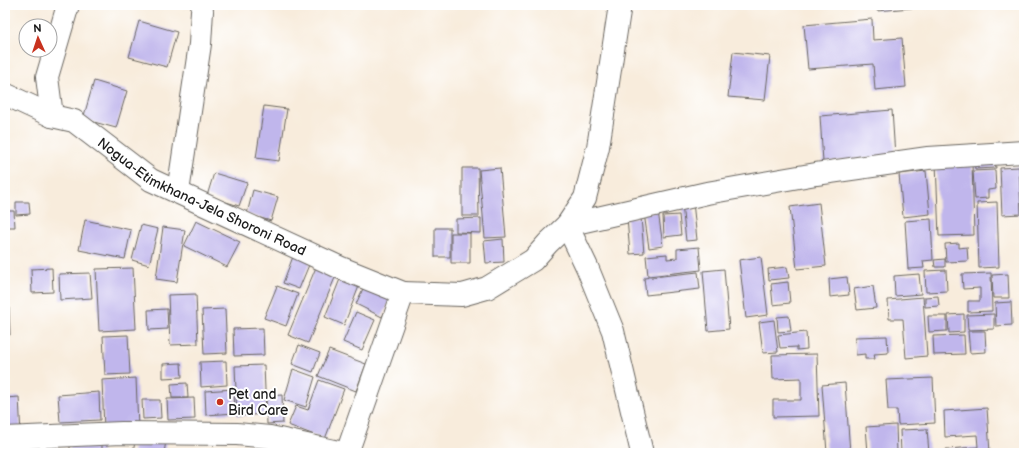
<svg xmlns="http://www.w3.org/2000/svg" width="1029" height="458" font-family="'Balsamiq Sans',sans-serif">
	<rect width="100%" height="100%" fill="#fff"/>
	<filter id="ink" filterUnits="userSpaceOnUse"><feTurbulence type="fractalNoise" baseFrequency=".025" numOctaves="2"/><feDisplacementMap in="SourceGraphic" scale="8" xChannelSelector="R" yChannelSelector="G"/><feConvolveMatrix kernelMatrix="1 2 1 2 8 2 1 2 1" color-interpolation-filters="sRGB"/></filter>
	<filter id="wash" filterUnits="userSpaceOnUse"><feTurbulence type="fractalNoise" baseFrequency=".012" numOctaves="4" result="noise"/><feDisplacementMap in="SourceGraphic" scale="16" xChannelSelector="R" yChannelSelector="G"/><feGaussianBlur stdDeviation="0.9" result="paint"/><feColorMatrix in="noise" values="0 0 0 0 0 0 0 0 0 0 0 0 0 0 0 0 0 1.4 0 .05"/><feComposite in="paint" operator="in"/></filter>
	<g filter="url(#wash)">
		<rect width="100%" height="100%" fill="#f8ecdc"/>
		<g id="blocks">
			<path fill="#c0b6ec" d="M876,5h57v1l-56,5z
				M872,19l1,21 29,-2 4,49 -31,3 -2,-26 -65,5 -4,-44z
				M139,21l38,11 -10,35 -38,-10z
				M733,52l37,4 -5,44 -37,-3z
				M94,81l33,10 -11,37 -33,-9z
				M264,106l23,3 -8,52 -23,-3z
				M892,110l3,46 -72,6 -3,-46z
				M995,160l1,8 -21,1 -1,-8z
				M972,162l2,73 -35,1 -3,-73z
				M1019,167l2,47 -19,1 -2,-47z
				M462,168h16l1,48h-17z
				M500,168l6,69 -21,1 -6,-68z
				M995,170l1,19 -8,1v8l-13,1 -2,-28z
				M1022,170h2v13h-1z
				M926,171l4,43 -27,3 -4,-43z
				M214,173l33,10 -8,23 -32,-10z
				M253,190l25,7 -7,24 -24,-7z
				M16,202h13l1,12 -14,1z
				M693,202l4,38 -11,1 -4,-37z
				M997,202l2,65 -20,1 -2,-65z
				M819,203l7,63 -29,3 -7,-62z
				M5,211h9l1,16h-10z
				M658,211l5,35 -14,2 -5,-35z
				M679,215l2,20 -17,2 -1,-21z
				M641,217l3,36 -14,1 -3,-36z
				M481,218v15l-25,-1v-13z
				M931,219l2,41 -10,1 1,7 -16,1 -3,-48z
				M85,220l46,10 -6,29 -46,-9z
				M196,221l44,21 -13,25 -43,-21z
				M141,225l17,4 -9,36 -17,-5z
				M163,227l22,3 -8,52 -21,-3z
				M435,228h15v29h-15z
				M451,233h19v30h-19z
				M503,239l1,23 -18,1 -2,-22z
				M959,243v5l8,-1 1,14 -22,1 -1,-18z
				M699,247l2,23 -53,6 -2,-20 21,-2v5l10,-1v-9z
				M294,254l17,6 -12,29 -16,-6z
				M761,257l7,58 -22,3 -7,-58z
				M945,259v8h-10l-1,-7z
				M319,260l20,8 -31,75 -20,-8z
				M787,267l2,11 -20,2 -1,-11z
				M52,268l1,24 -21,1 -1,-24z
				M133,268l3,61 -37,2 -3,-62z
				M724,269l5,60 -21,2 -5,-60z
				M946,270l1,21 -21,1 -1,-21z
				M698,272l2,17 -54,6 -2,-17z
				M90,273l2,25 -32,2 -1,-26z
				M991,273l1,38 -24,1v-11h12v-13l-17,1 -1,-15z
				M342,274l19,7 -17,44 -19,-8z
				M919,274l2,20 -26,2 -1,-20z
				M1008,274l1,24h-16l-1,-23z
				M847,277l2,18 -19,2 -1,-18z
				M366,282l27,13 -11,22 -26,-13z
				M788,282l2,21 -17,2 -2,-21z
				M277,286l21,8 -12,32 -22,-8z
				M873,286l3,22 -19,2 -3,-21z
				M196,294l2,50 -28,1 -2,-50z
				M938,296l1,10 -14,1v-10z
				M923,297l4,59 -21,2 -3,-39h-14l-1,-19z
				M1011,302l1,23 -16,1 -1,-23z
				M9,308l1,27h-5v-26z
				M167,309l1,20 -19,1 -1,-20z
				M225,309l2,44 -23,1 -2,-44z
				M356,312l19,8 -13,30 -19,-8z
				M964,314v18l-15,1 -1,-18z
				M994,314v15l-26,1 -1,-15z
				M789,316l2,15 -13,1 -1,-15z
				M928,316h19v15l-18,1z
				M774,320l4,32 -15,1 -4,-31z
				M263,328l1,27 -30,1 -1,-27z
				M968,331h17l1,21 -16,1z
				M806,332l1,17 -10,1v-3l-17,1 -2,-13z
				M128,335l2,39 -25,1 -2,-39z
				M964,335l1,19 -31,1 -1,-19z
				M887,336l1,17 -14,1 1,5h-10v-5l-9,1 -1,-18z
				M299,345l21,8 -7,19 -21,-8z
				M329,350l37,14 -10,27 -38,-15z
				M817,354l2,62 -46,1v-17h28v-22l-28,1 -1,-24z
				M226,361l1,24 -26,2 -1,-25z
				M181,363l1,14 -19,1v-14z
				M264,365l2,49 -29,2 -2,-50z
				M293,369l22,8 -9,30 -22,-7z
				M136,378l2,50 -34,1 -2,-49z
				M933,378l2,45 -37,2 -1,-15h-9l-2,-30z
				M319,380l25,9 -19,50 -37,-14 8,-19 12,4z
				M187,383l1,15h-16l-1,-14z
				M845,383l5,70h-23l-5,-68z
				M234,389l1,24 -29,2 -1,-24z
				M99,392l1,28 -40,2 -2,-27z
				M282,395l1,28 -16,1 -1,-28z
				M19,397l2,38 -16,1v-38z
				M194,398l1,21 -27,1 -1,-21z
				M142,400h18l1,18 -18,1z
				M987,408l3,45h-43l-1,-4 32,-2 -1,-12 -32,2 -1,-26z
				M896,425l1,28h-29l-2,-26z
				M927,429l2,24h-28l-1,-23z
				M136,436l30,5 -2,12h-31z
				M102,443v10h-32v-9z
				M5,446h6v7h-6z"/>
		</g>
	</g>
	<g filter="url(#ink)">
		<use href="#blocks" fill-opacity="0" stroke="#69655f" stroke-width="1"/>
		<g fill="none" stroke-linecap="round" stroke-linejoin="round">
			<g stroke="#69655f" stroke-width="24">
				<g id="minor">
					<path id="s1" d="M5,94l47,22 22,5 77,59 190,88 62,25 -56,160"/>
					<path d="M52,116l-5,-39 21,-72"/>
					<path d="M178,192l22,-148 2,-33"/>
					<path d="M5,438l117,-5 115,1 33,3 73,16"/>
					<path d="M642,453l-29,-122 -26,-64 -20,-42 140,-32 109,-19 112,-16 96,-6"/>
				</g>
			</g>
			<g stroke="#69655f" stroke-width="24">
				<path id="major" d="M403,293l59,2 25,-7 46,-28 15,-17 19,-18 18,-27 13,-51 22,-142"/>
			</g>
			<use href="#minor" stroke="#fff" stroke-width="22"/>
			<use href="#major" stroke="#fff" stroke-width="22"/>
		</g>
	</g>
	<circle fill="#c8321e" stroke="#fff" stroke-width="1.5" cx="220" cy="402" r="4"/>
	<g text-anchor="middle" stroke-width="4" stroke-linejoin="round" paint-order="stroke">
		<g font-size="14" fill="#1c1c1c" stroke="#fff">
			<text dy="5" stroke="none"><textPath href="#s1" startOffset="224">Nogua-Etimkhana-Jela Shoroni Road</textPath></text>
		</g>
		<g font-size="14" fill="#1c1c1c" stroke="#fff" text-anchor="start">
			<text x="228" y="399">Pet and<tspan x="228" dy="16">Bird Care</tspan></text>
		</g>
	</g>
	<rect width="1029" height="458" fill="none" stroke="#fff" stroke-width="20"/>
	<g transform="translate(38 38) rotate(357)"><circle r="19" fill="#ffffff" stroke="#a4a4a4"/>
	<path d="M0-3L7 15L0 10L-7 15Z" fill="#c8321e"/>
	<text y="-6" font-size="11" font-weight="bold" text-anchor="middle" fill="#1c1c1c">N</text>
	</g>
</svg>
